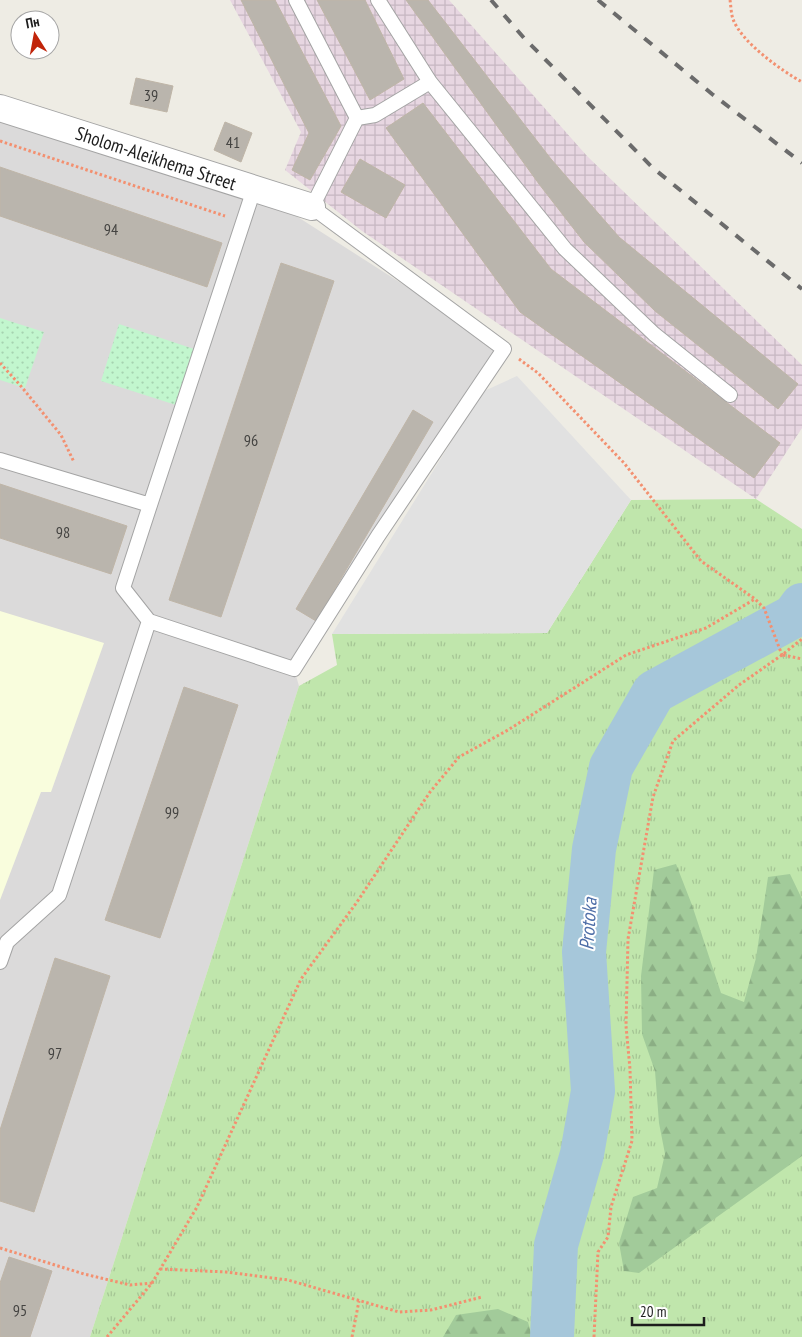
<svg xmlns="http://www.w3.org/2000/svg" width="802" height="1337" font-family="'PT Sans Narrow',sans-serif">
	<defs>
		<pattern id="industrial-grid" width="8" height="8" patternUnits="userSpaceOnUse" patternTransform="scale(1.25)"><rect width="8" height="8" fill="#e7d6e1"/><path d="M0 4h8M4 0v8" fill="none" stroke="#c6b7c1"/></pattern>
		<pattern id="grass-tufts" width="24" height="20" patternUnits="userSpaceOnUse" patternTransform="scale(1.25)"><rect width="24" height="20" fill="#c0e6ac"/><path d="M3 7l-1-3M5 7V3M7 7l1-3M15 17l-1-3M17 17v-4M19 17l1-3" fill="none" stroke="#a5c594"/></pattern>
		<pattern id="forest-firs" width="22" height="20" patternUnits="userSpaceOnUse" patternTransform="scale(1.25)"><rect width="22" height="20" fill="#a2cb9a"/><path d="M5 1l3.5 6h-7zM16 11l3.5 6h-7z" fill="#8bae84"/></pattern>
		<pattern id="park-dots" width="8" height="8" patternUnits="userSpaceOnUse" patternTransform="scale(1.25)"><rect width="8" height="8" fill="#c2f6ce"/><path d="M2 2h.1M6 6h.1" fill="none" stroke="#a6d2b0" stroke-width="1.8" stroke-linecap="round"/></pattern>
	</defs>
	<rect width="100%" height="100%" fill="#eeece4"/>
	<path fill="#dbdada" d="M0,107l254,82 250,160 -210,320 5,17 -209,651h-90z"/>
	<path fill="url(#industrial-grid)" d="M230,0h219l138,156 215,209v63l-46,71 -394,-268 -77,-61 16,-38z"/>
	<path fill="#f9fddd" d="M0,611l104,32 -53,149h-10l-41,108z"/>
	<path fill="url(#grass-tufts)" d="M756,499l46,30v808h-712l209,-651 38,-21 -5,-31 215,-1 84,-133z"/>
	<path fill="url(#forest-firs)" d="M676,864l16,41 29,88 23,9 12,-44 12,-81 22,-3 12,25v257l-163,117 -15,-2 -5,-28 14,-46 24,-9 8,-34 -6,-31 -4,-52 -13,-37 -1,-58 13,-106z
		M498,1309l30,13 4,15h-89l13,-22z"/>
	<path fill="url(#park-dots)" d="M0,318l44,14 -19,56 -25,-8z
		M119,324l75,25 -18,56 -75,-24z"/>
	<path fill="#e1e1e1" d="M517,376l114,124 -84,133 -215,1 150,-242z"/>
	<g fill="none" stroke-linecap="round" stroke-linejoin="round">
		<path stroke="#a6c7da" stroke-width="44" d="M552,1337l4,-92 26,-91 11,-63 -9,-139 10,-103 17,-82 43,-75 140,-76 8,-11"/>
	</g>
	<path fill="#bab5ad" stroke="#bfb5a7" d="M241,0h34l66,126 -31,54 -18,-10 17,-37z
		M317,0h48l39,79 -34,21z
		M406,0h22l123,159 68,78 179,147 -20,25 -123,-98 -71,-69 -45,-58z
		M136,78l37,8 -6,26 -37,-8z
		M423,103l128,166 229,174 -26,35 -234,-166 -134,-184z
		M225,122l27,11 -11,29 -27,-12z
		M360,159l45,26 -19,33 -45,-26z
		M0,167l222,76 -15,44 -207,-71z
		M281,263l53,18 -113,336 -52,-17z
		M413,410l20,12 -117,199 -20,-12z
		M0,484l127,42 -16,48 -111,-36z
		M184,687l54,18 -78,233 -55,-18z
		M55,958l55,18 -76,236 -34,-11v-71z
		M9,1257l43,14 -22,66h-30v-54z"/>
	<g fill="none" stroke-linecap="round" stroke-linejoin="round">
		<g stroke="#a4a4a4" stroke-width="16">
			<path id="lane" d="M378,0l52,82
				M357,118l18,-3 55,-33 135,167 89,85 76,61
				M0,460l150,45 104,-316
				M149,621l-26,-33 27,-83
				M0,962l7,-20 52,-47 90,-274 145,48 84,-133 126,-187 -192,-142 45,-89 -61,-118"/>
		</g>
		<g stroke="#a4a4a4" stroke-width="28">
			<path id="street" d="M0,108l312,99"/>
		</g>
		<path stroke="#f39070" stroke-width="3" stroke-dasharray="2.5 2.5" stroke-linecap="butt" d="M730,0c1,6 1,14 3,19 8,23 49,52 69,63
			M0,141l225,75
			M519,359l19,14 86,90 77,98 54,38 9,9 18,47
			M0,363l20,22 41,50 13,27
			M783,655l19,4
			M0,1248l84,26 46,11 22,-2
			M160,1269l66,3 62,8 111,32 32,-2 51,-13
			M107,1337l45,-54 45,-76 104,-228 56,-77 73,-110 29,-35 49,-27 118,-75 80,-27 49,-29
			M352,1337l7,-36
			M594,1337l4,-85 10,-15 3,-30 21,-66 -2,-72 -4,-43 2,-87 25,-142 20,-56 66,-56 43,-30 20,-16"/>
		<use href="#lane" stroke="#fff" stroke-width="14"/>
		<use href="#street" stroke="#fff" stroke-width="26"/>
		<path stroke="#6b6b6b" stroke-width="4" stroke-dasharray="10 10" stroke-linecap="butt" d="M491,0l33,38 129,130 149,121
			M598,0l114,94 90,69"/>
	</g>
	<g text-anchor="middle" stroke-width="4" stroke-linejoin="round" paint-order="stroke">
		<g font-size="16" fill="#444341">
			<text x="151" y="101">39</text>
			<text x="233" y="148">41</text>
			<text x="111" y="235">94</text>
			<text x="251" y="446">96</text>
			<text x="63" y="538">98</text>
			<text x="172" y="818">99</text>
			<text x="55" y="1059">97</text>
			<text x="20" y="1316">95</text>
		</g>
		<g font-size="19" fill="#1d1d1d" stroke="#fff">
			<text transform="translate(156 158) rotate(18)" y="7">Sholom-Aleikhema Street</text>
		</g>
		<g font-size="20" font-style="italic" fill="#4f6fa8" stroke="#fff">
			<text transform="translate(588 924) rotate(-86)" y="7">Protoka</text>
		</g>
	</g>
	<g transform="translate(35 35) rotate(349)"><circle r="24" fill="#ffffff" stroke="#a5a5a5"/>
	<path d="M0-4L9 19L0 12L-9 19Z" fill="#c1240a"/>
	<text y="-8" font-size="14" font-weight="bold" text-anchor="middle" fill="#1d1d1d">Пн</text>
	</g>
	<path d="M632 1317v8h72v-8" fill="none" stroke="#1d1d1d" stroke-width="2.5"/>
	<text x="640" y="1317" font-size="15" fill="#1d1d1d" stroke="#ffffff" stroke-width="4" paint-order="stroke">20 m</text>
</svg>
